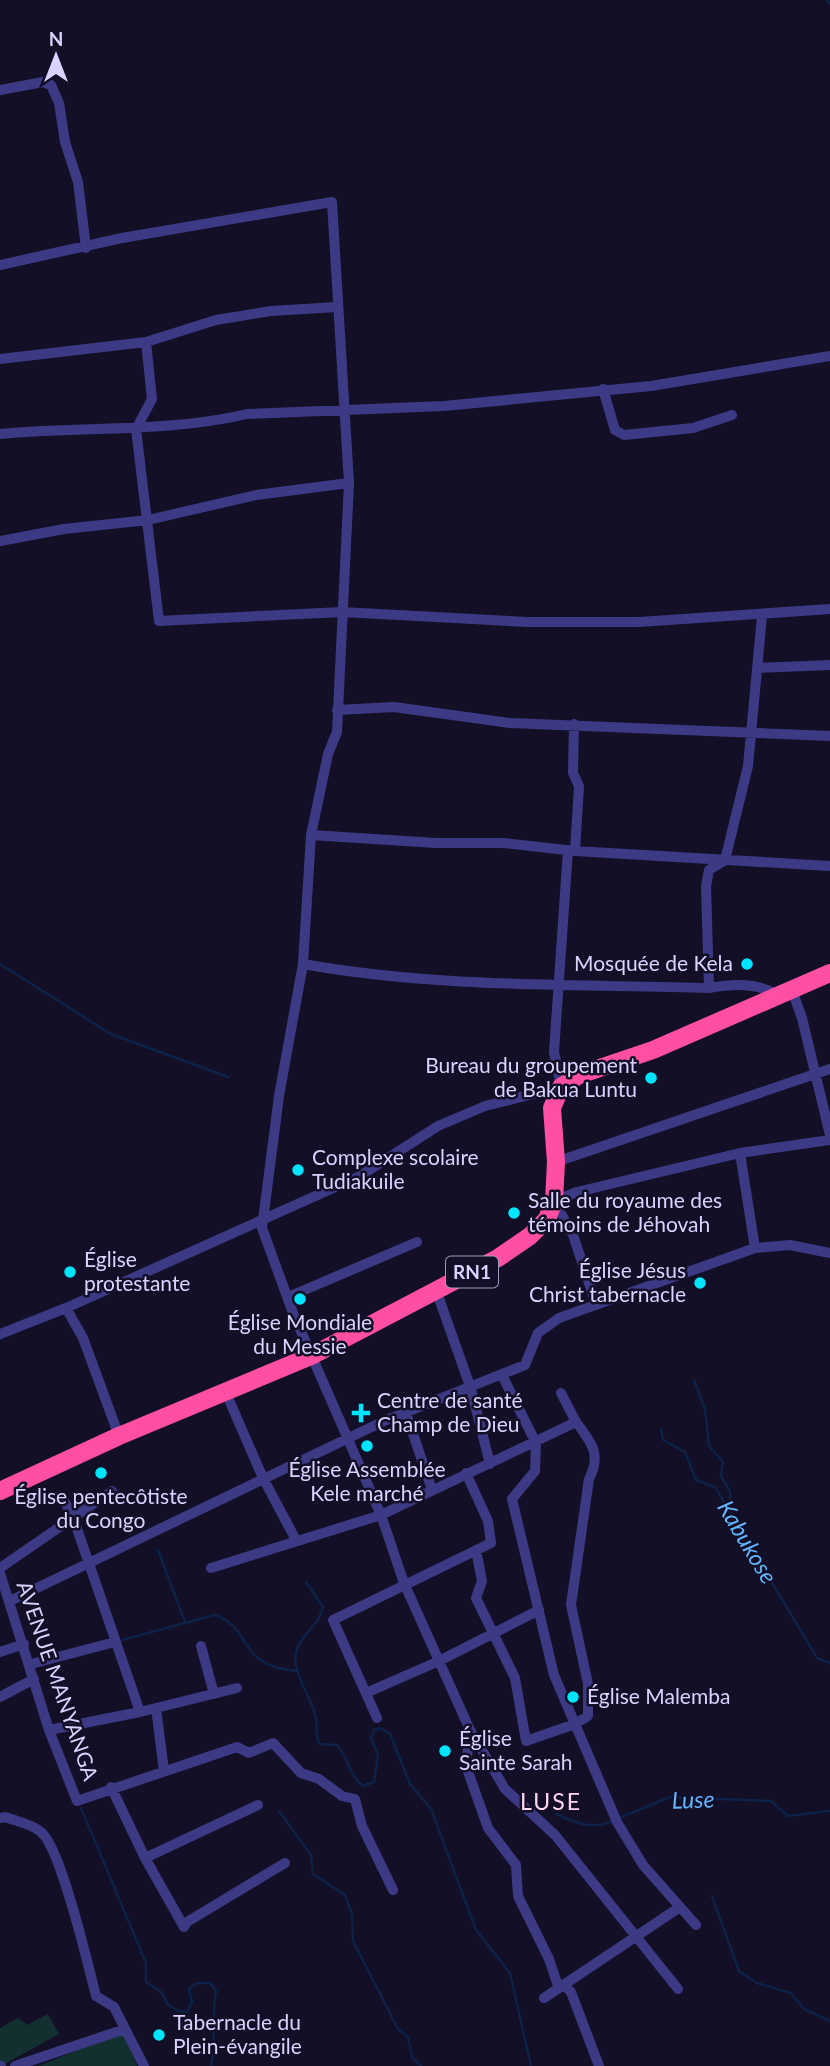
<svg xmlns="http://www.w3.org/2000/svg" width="830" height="2066" font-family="Lato,sans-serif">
	<rect width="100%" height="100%" fill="#130f26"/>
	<path fill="#12302f" d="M48,2014l11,20 -56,31 -3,-4v-33l18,-10 9,7z
		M123,2032l14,34h-99z"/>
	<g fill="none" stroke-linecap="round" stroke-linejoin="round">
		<path stroke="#0c2248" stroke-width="2.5" d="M827,0l3,4
			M0,964l111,70 117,43
			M0,1339h1
			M694,1380l11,29 4,37 14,16 -2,14 9,15v19
			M661,1430l2,10 22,12 11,28 19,7 102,171 13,5
			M158,1550l27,72
			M306,1582l17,25c-4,19 -20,25 -26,42 -8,21 15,48 19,69 2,9 -2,18 4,26l17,1c12,14 12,30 26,41l11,-4 4,-27 -7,-17 3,-8 6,-2 10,6 20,50 21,25 45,121 34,43 21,93
			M122,1640l92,-25c40,12 21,52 84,56
			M81,1808l65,155v19l15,10 7,13 12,7 8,-1 4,-10 -3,-12 8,-6h13l6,8c-5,26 1,50 -5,75
			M279,1811l32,44 2,19 32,21 7,19 1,27 45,88 10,8 4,20 9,9
			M556,1814c20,9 36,16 57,7
			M619,1818l51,-21 101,4 17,15 42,-5
			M712,1896l27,75 18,12 34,10 13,16 26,12"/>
		<path stroke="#3d3a85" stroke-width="10" d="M0,90l43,-8 8,3 8,18 6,39 13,40 8,66
			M0,265l122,-27 210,-36 17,281 -12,249 -9,22 -17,81 -8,129 -24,132 -17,132 31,85 88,202 23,68 66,147 35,59 50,46 123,154
			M146,342l70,-22 55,-9 66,-4
			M0,359l146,-17 6,57 -16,30 23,192 183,-9 185,10h112l191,-13
			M603,389l12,41 9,5 69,-7 39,-13
			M0,434c83,-8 166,-1 247,-20l197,-8 207,-20 179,-30
			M0,541l64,-12 84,-9 108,-25 93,-12
			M762,616l-14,150 -23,94 -16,10 -3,16 3,102c24,-4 49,-6 70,8
			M757,668l73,-3
			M337,710l57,-3 116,16 320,13
			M574,724l-1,49 6,13 -4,65
			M311,835l125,8h67l72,8 255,15
			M303,964c134,24 270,20 406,24
			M792,990l10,28 28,117
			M740,1153l15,95
			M556,1162l274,-93
			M436,1290l35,99 19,75
			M288,1297l129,-55
			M596,1304l-23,-69 -19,-34 23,-9 163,-39 90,-13
			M66,1308l17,30 36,98
			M0,1334l66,-26 294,-132 78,-50 47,-20 76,-19 -7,-35 14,-202
			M502,1375l34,68 -1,28 -23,28 42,176 63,147 26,43 53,60
			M226,1393l37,85 33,62
			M406,1413l26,77
			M62,1497l11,20 67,195
			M476,1550l6,31 -6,17 39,80 11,63 49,-17 13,-8v-32l-17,-79 18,-126c13,-25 2,-37 -13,-57
			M0,1568l112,-77
			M211,1568l170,-53 195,-93 -15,-29
			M0,1573l49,157 28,71 160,-54 12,6 24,-10 28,30 18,6 23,17 13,3 7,27 31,64
			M10,1601l374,-180 141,-56 13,-32 21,-15 196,-70 35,-3 40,8
			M201,1646l13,48
			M0,1652l24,-8
			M31,1664l84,-22
			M366,1693l73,-32 100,-51
			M0,1697l34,-18
			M156,1708l8,63
			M377,1718l-44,-98 158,-77 -3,-22 -22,-48
			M49,1730l91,-18 97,-24
			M470,1730l-4,36 22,62 28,37 2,31 31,63 9,27h7l6,6 28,74
			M111,1787l34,71 39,69 3,-5 98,-59
			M0,1818l5,-1c11,4 27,7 36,15 20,16 47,133 55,164l18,11 30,59
			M145,1858l113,-53
			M544,1998l136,-91
			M0,2066h1
			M15,2066l110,-37"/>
		<path stroke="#ff4fa3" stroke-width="18" d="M0,1491l119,-55 192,-80 187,-98 32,-22 17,-17 7,-18 2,-39 -4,-54 9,-21 18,-12 74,-25 177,-77"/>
	</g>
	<g fill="#00e5ff" stroke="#130f26" stroke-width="2.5">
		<circle cx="747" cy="964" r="7"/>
		<circle cx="651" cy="1078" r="7"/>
		<circle cx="298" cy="1170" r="7"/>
		<circle cx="514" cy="1213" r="7"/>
		<circle cx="70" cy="1272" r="7"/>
		<circle cx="700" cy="1283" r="7"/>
		<circle cx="300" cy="1299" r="7"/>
		<path d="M357.5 1402.5h7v7h7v7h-7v7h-7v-7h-7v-7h7z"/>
		<circle cx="367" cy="1446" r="7"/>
		<circle cx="101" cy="1473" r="7"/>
		<circle cx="573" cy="1697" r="7"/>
		<circle cx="445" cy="1751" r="7"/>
		<circle cx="159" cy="2035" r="7"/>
	</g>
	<g text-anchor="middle" stroke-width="5" stroke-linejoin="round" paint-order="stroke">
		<rect fill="#130f26" stroke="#9e99be" stroke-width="2" x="446" y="1256.5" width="52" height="31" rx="5"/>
		<g font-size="19" font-weight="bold" fill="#d9d4ff">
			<text x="472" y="1279">RN1</text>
		</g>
		<g font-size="21" fill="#d9d4ff" stroke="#130f26" text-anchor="start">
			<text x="733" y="971" text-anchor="end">Mosquée de Kela</text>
			<text x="637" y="1073" text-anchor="end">Bureau du groupement<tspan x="637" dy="24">de Bakua Luntu</tspan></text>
			<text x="312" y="1165">Complexe scolaire<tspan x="312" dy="24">Tudiakuile</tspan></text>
			<text x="528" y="1208">Salle du royaume des<tspan x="528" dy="24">témoins de Jéhovah</tspan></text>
			<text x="84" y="1267">Église<tspan x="84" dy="24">protestante</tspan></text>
			<text x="686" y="1278" text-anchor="end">Église Jésus<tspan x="686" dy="24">Christ tabernacle</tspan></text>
			<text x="300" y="1330" text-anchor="middle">Église Mondiale<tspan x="300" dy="24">du Messie</tspan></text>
			<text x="377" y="1408">Centre de santé<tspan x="377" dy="24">Champ de Dieu</tspan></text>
			<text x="367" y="1477" text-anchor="middle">Église Assemblée<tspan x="367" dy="24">Kele marché</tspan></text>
			<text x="101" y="1504" text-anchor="middle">Église pentecôtiste<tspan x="101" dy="24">du Congo</tspan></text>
			<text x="587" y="1704">Église Malemba</text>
			<text x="459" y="1746">Église<tspan x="459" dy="24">Sainte Sarah</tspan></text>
			<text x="173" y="2030">Tabernacle du<tspan x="173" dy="24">Plein-évangile</tspan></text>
		</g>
		<g font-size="21" fill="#d9d4ff" stroke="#130f26">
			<text transform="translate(57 1681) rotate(71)" y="7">AVENUE MANYANGA</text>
		</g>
		<g font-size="23" font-style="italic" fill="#62b6ff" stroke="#130f26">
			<text transform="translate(747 1542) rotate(59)" y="8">Kabukose</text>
			<text transform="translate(693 1800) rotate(-2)" y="8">Luse</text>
		</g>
		<g font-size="23" letter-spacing="2" fill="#ffd6f0" stroke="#130f26">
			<text x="551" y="1810">LUSE</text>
		</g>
	</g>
	<g transform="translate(56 56)" stroke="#130f26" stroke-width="5" paint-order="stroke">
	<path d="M0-5L12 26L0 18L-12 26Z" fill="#d9d4ff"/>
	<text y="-10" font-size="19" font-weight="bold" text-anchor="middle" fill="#d9d4ff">N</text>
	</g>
</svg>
